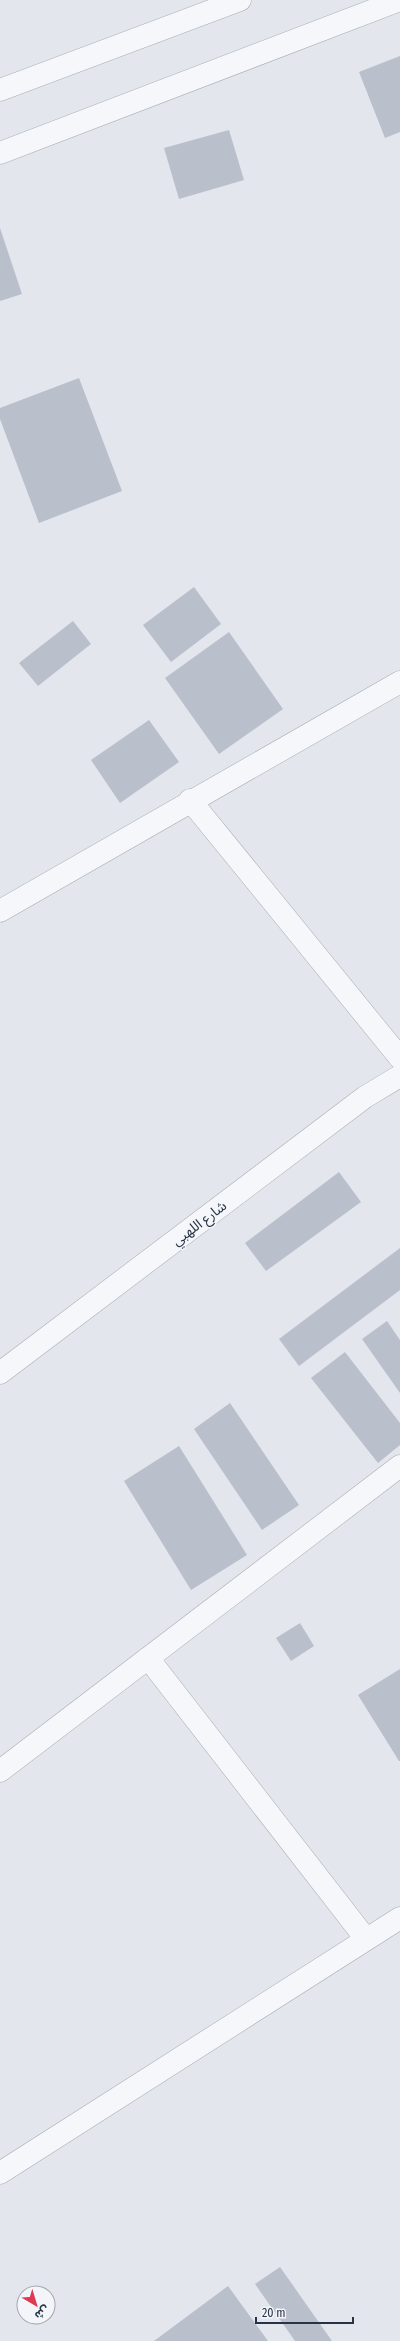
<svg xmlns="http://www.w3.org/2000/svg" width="400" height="2341" font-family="'Fira Sans Condensed','Noto Sans Arabic',sans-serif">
	<rect width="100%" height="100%" fill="#e3e6ec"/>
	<path fill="#b9bfcb" d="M400,56v76l-15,6 -26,-66z
		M229,130l15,50 -65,19 -15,-51z
		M0,228l22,66 -22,7z
		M79,378l43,113 -83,32 -39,-104v-11z
		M194,587l27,37 -50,38 -28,-37z
		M73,621l18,23 -53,42 -19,-23z
		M229,632l54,77 -64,45 -54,-76z
		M149,720l30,42 -59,41 -29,-43z
		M339,1172l22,30 -95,69 -21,-28z
		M400,1248v42l-101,76 -20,-27z
		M387,1321l13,19v53l-38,-54z
		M345,1352l55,71v22l-22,18 -67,-85z
		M230,1403l69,102 -37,25 -68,-101z
		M179,1446l68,109 -56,35 -67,-109z
		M300,1623l14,23 -23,15 -15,-23z
		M400,1669v92h-1l-41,-66z
		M280,2267l52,74h-37l-40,-57z
		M228,2286l40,55h-114z"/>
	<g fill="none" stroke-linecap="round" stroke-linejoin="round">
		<g stroke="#a7adb7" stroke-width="23">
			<path id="minor" d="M190,800l210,258
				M0,911l400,-229
				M0,1373l365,-276 35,-21
				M148,1658l218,281
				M0,1771l400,-305
				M0,2173l400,-255"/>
		</g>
		<g stroke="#a7adb7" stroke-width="23">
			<path id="tertiary" d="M0,90l240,-90
				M0,153l400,-153"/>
		</g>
		<use href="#minor" stroke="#f6f7fa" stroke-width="22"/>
		<use href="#tertiary" stroke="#f6f7fa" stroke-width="22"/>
	</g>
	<g text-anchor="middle" stroke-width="3" stroke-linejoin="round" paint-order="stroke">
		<g font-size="14" fill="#283347" stroke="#f3f5f9">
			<text transform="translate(199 1223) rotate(-37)" y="5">شارع اللهبي</text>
		</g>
	</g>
	<g transform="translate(36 2305) rotate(142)"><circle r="19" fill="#f3f5f9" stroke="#a2a7b2"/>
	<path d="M0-3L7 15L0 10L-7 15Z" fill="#de3b52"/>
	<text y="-6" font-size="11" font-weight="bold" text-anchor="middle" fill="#283347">ش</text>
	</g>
	<path d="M256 2317v6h97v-6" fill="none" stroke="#283347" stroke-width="2"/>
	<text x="262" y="2317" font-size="12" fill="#283347" stroke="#f3f5f9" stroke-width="3" paint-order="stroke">20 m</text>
</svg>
